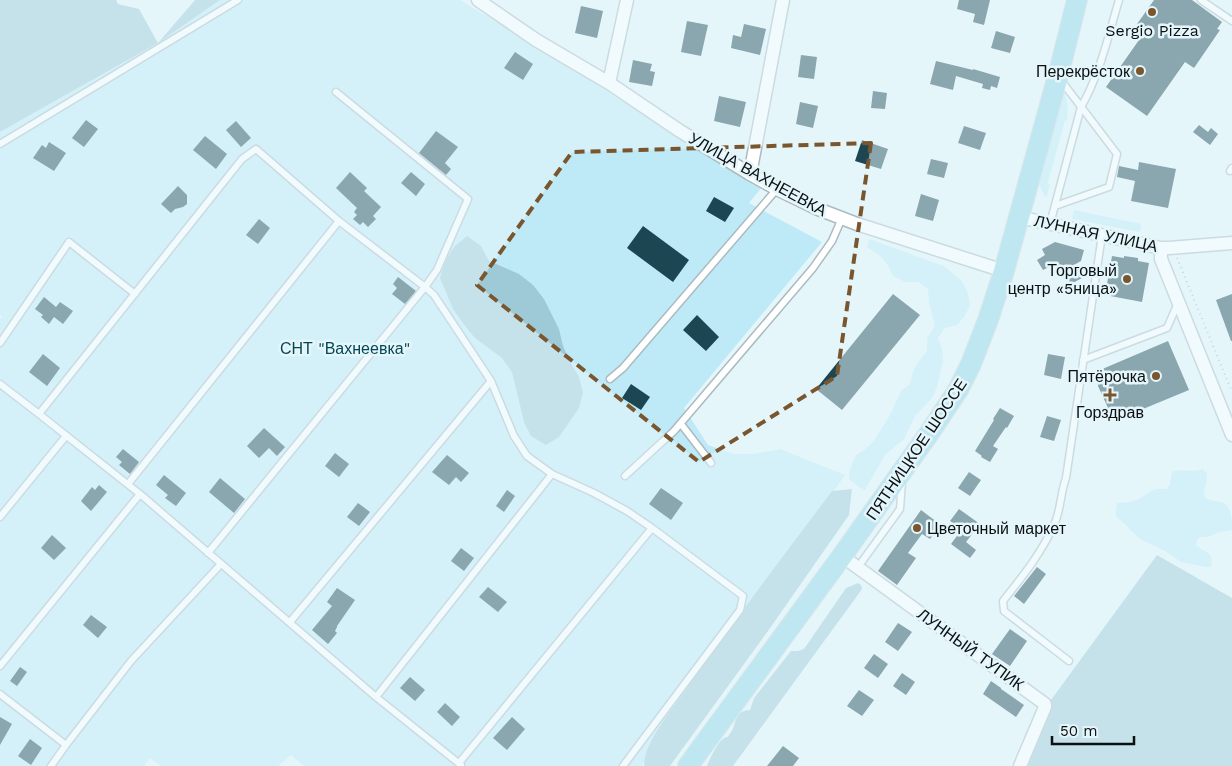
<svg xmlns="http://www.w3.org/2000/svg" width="1232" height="766" font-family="'Work Sans',sans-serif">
	<rect width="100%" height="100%" fill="#e5f6fb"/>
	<path fill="#bee9f7" d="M220,0h240l109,66 106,70 87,51 -13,16 73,39 -138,166 24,37 25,9h21l26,-5 65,26 -203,291h-338l-13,-11 -13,11h-117l-11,-8 -6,8h-144v-447l2,-2 -2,-2v-183l158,-89z
		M1062,89c7,10 6,20 5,32l-2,-1 -17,63 2,2 -4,13 -7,-13z
		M1074,210l67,14 -1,8 -68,-13z
		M869,239l75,27 18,15 6,12 2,12 -5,11 -8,9 -12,3 -7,10 4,11 1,13 -6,25 -5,11 -17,18 -11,23 -19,16 -20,35 -6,-3 -10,-8v-7l5,-13 3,-5 6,-3 10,-9 17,-27 11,-24 9,-7 3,-13 6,-10 8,-10v-13l8,-12 -6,-24 -1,-13 -10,-7h-13l-12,-6 -6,-12 -8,-9 -12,-8z
		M1203,469l4,5c1,10 -5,14 -2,24 6,3 11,3 16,4 11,3 11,18 11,28l-12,2 -12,5h-7l-4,3 -1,6 11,6 4,4 1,10 -6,1 -25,-5 -16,-11 -25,-12 -24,-23v-6l1,-7c6,-1 12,0 17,-2 13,-5 16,-14 32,-12l4,-4 2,-13c11,-4 20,1 31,-3z"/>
	<path fill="#9ecad8" d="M0,0h116l2,4 21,5 19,34 37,-43h25l-62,43 -158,89z
		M467,236l14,10 8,15 30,13 14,11 11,14 15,30 4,17 7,16 9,15 4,16 -4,15 -20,29 -13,8 -15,-9 -7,-14 -12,-50 -10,-14 -28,-21 -11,-14 -10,-14 -13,-31 5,-16 9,-15z
		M852,489l-3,26 -81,116 -98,135h-26c1,-25 25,-52 39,-72 48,-70 99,-136 149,-203z
		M1157,555l75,43v168h-216l35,-66z
		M858,583l3,2 1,3 -2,4 -127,174h-26c2,-6 11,-24 16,-27 6,-5 1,2 6,-4 9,-10 3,-24 21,-25l4,-12 37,-47h7l6,-2 42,-61z"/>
	<path fill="#1b4652" d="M959,0h31l-6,25 -11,-3 2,-8 -18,-5z
		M1154,0h38l30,22 -5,7 3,1 -26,38 -9,-6 -38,54 -41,-29 33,-47 -9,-6z
		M581,6l22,5 -6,27 -22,-5z
		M687,21l21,4 -7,31 -20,-4z
		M744,24l22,5 -6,26 -29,-7 2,-13 8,2z
		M996,31l19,6 -5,16 -19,-5z
		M515,52l18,12 -10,16 -19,-12z
		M801,55l16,2 -3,22 -16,-2z
		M633,60l19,4 -2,7 5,1 -3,14 -23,-4z
		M936,61l37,9v-1l27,8 -3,11 -6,-2 -1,4 -8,-2 1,-4 -27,-8 -3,14 -23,-6z
		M873,91l14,2 -2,16 -14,-1z
		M719,96l27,6 -6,25 -26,-6z
		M800,102l18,4 -5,22 -17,-4z
		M86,120l12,9 -14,18 -12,-9z
		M236,121l15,17 -10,9 -15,-17z
		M1199,125l9,7 3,-4 7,6 -8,11 -17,-13z
		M964,126l22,7 -6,17 -22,-7z
		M436,131l22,16 -13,16 6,6 -5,6 -27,-22z
		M205,136l22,18 -11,15 -23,-19z
		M862,140l26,9 -7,20 -26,-8z
		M49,142l17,11 -12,18 -21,-13 9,-13 4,3z
		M931,159l17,4 -4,15 -17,-4z
		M1139,162l37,7 -8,39 -37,-7 4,-20 -18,-4 2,-11 19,4z
		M350,172l17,16 -3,3 17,16 -8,9 3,3 -8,8 -5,-5 -3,3 -7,-6 4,-4 -3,-3 3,-4 -21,-20z
		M411,172l14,12 -9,12 -15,-13z
		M178,186l9,9v9l-4,3 -8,2 -4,4 -10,-9z
		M921,194l18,6 -6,21 -18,-5z
		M714,197l20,11 -9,14 -19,-11z
		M259,219l11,9 -12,16 -12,-9z
		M643,226l46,34 -16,22 -46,-34z
		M1055,242l29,8 -3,11 -7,4 8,13 -11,6 -12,-20 -7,4 -1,-2 -8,4 -6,-10 8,-5 -3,-6z
		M1112,256l12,2v-2l14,2v3l11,2 -7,39 -37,-7z
		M398,277l18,14 -11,13 -13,-10 5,-6 -4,-4z
		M893,294l27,21 -78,95 -26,-21z
		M1232,294v47h-1l-15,-41z
		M44,297l12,10 4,-5 13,9 -10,13 -9,-7 -5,7 -8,-7 2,-2 -8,-6z
		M697,315l22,22 -13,14 -23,-21z
		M1168,341l21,49 -75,31 -16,-35 2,-16z
		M43,354l17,14 -13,18 -18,-14z
		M1048,354l17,3 -4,22 -17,-4z
		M631,384l19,13 -9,13 -19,-12z
		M1000,408l14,8 -7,12 -1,-1 -13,19 5,3 -8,13 -9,-5 1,-1 -7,-5 19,-31 -1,-1z
		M1047,416l14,4 -7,21 -14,-4z
		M264,428l21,19 -8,9 -8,-8 -10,10 -12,-12z
		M123,449l16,13 -9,12 -11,-9 3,-3 -6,-5z
		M335,453l14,11 -10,13 -14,-11z
		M447,455l22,18 -8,9 -5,-5 -7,8 -17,-13z
		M969,472l12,8 -11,16 -12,-8z
		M164,475l22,18 -10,13 -11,-8 3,-3 -12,-10z
		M220,478l25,21 -11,14 -25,-21z
		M99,485l8,7 -16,19 -10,-10 11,-14 3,3z
		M661,488l22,15 -12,17 -22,-16z
		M507,490l8,6 -11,16 -8,-6z
		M358,503l12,9 -11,14 -12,-9z
		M959,509l21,15 -14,18 10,8 -6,8 -19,-14 11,-15 -12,-8z
		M921,510l20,15 -11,14 -8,-5 -14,19 8,5 -19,27 -19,-14z
		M52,535l14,13 -12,12 -13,-12z
		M461,548l13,10 -10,13 -13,-10z
		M1037,567l9,7 -22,30 -10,-8z
		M488,587l19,15 -9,10 -19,-15z
		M337,588l18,12 -18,26v1l-2,4 2,2 -9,11 -16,-14 20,-24 -5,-4z
		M91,615l16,12 -9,11 -15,-13z
		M898,623l14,9 -14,19 -13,-9z
		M1010,629l17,12 -17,25 -18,-12z
		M874,654l14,10 -10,14 -14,-10z
		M20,667l7,5 -10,14 -7,-5z
		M902,673l13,9 -9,13 -13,-9z
		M410,677l15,13 -10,11 -15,-13z
		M991,681l10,7v1l23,16 -8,12 -33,-23z
		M859,690l15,10 -12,16 -15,-10z
		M445,703l15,14 -8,9 -15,-14z
		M0,717l12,7 -12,21z
		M512,717l13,12 -18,21 -14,-12z
		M30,739l12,9 -11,17 -13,-9z
		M783,746l16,12 -6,8h-26z"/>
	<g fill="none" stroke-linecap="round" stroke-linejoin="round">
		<g stroke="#abbbc0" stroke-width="9">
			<path id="service" d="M1201,0l31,21
				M0,144l238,-144
				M1230,171l2,-3
				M1055,206l54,-19 8,-33 -54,-71 -1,-3
				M1050,224l31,-117c19,-33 27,-70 38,-107
				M0,343l69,-101 66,52
				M1083,360l84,-32 11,-25
				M610,379l13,-11 154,-179
				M0,384l39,30 101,80 236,203 85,68
				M39,414l203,-255 14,-10 83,72
				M681,424l30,39
				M625,476l49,-45 139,-163 19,-27 10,-23
				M128,484l211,-263 86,66 12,-17 31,-71 -132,-107
				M0,517l66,-81
				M208,553l217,-266 9,8 57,86
				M858,567l42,-58 2,-27
				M290,622l201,-241 23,55 13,20 25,18
				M1069,661l-65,-50 -1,-10c20,-25 41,-51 53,-81 5,-14 5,-29 10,-42l36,-243
				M0,666l140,-172
				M0,694l66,51
				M376,697l176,-223 42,19 33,18 25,17
				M459,763l193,-235 91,68 -3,14 -117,156
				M51,766l15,-21 65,-84 90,-97"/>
		</g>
		<g stroke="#abbbc0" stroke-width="15">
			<path id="minor" d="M478,0l58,40 73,43 71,48 70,43 27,15 41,20 39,15 147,47
				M609,83l18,-83
				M750,174l33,-174
				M1019,217l142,31h8l63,-5
				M1161,248v11l71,176
				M842,556l203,148v3l-25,59"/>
		</g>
		<g stroke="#d3d4d4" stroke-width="22">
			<path id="primary" d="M688,766l154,-210 88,-124 28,-42 13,-26 17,-44 16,-49 55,-199 18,-72"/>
		</g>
		<path stroke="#9facb0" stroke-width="2" stroke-dasharray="1 4" stroke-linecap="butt" d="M1177,258l55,134"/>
		<use href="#service" stroke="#fff" stroke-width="6"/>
		<use href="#minor" stroke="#fff" stroke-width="12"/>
		<use href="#primary" stroke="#91d4e6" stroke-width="20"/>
	</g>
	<path d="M0 0H1232V766H0ZM871,143l-34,233 -138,86 -222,-177 95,-133z" fill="#e5f6fb" fill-opacity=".55" fill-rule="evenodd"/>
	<path fill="none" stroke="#79562e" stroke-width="4" stroke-dasharray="10 6" stroke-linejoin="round" d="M871,143l-34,233 -138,86 -222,-177 95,-133z"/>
	<g fill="#79562e" stroke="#e5f6fb" stroke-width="2">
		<circle cx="1152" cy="12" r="5"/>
		<circle cx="1140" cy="71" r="5"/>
		<circle cx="1127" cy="279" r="5"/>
		<circle cx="1156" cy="376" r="5"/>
		<path d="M1107.5 387.5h5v5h5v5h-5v5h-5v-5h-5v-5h5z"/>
		<circle cx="917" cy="528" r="5"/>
	</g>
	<g text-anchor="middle" stroke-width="5" stroke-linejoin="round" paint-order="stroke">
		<g font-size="16" fill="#0b1112" stroke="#e5f6fb" text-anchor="end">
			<text x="1152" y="36" text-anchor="middle">Sergio Pizza</text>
			<text x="1130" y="77">Перекрёсток</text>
			<text x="1117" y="276">Торговый<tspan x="1117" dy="18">центр «5ница»</tspan></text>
			<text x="1146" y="382">Пятёрочка</text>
			<text x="1110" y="418" text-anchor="middle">Горздрав</text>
			<text x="927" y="534" text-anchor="start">Цветочный маркет</text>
		</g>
		<g font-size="16" fill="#0b1112" stroke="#e5f6fb">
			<text transform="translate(758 174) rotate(29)" y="6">УЛИЦА ВАХНЕЕВКА</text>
			<text transform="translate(1096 233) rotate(12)" y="6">ЛУННАЯ УЛИЦА</text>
			<text transform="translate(916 449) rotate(-56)" y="6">ПЯТНИЦКОЕ ШОССЕ</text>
			<text transform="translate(971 649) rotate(36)" y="6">ЛУННЫЙ ТУПИК</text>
		</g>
		<g font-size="16" fill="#044756" stroke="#e5f6fb">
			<text x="345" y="354">СНТ "Вахнеевка"</text>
		</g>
	</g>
	<path d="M1052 736v8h82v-8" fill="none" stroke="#0b1112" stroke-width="2.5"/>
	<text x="1060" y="736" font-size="15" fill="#0b1112" stroke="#e5f6fb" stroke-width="4" paint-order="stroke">50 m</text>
</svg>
